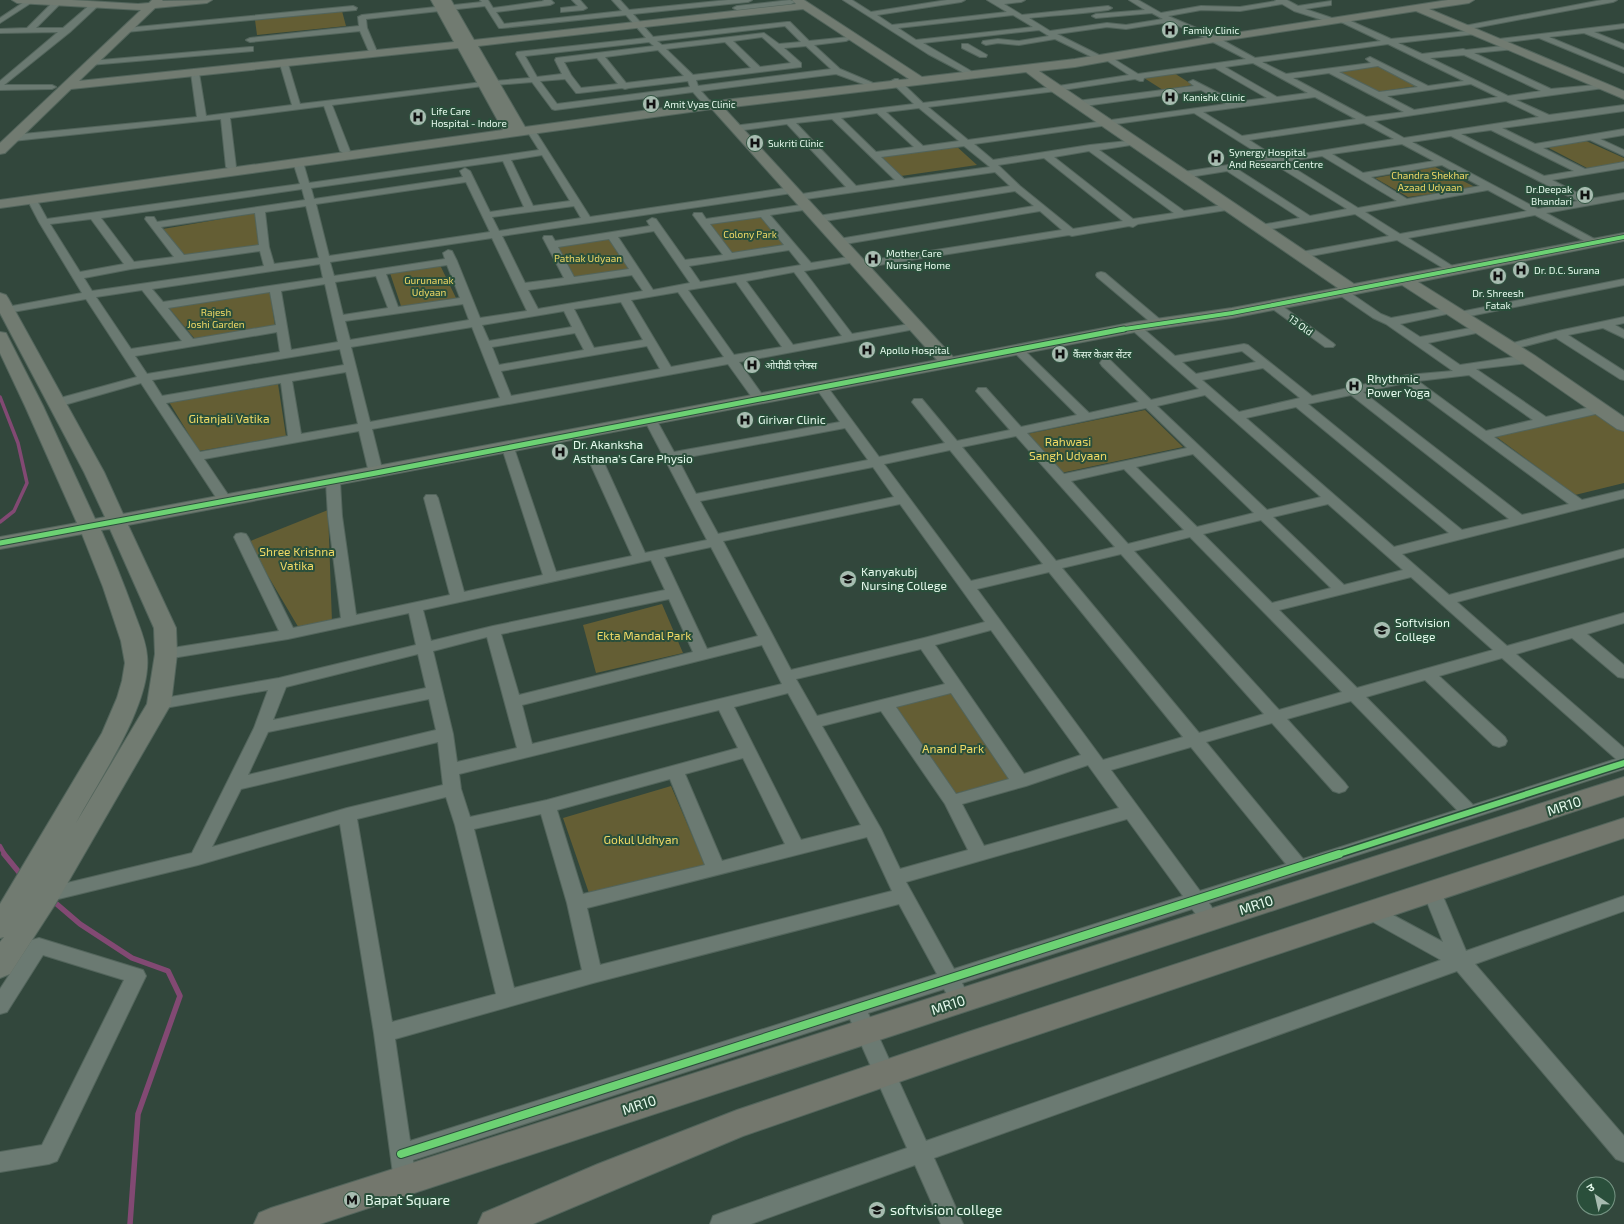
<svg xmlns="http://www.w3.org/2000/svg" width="1624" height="1224" font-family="'Exo 2','Noto Sans Devanagari',sans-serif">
	<rect width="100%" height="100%" fill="#32473c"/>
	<path fill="#645e34" d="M342,11l4,15 -89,9 -2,-15z
		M1377,66l40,20 -40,6 -40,-20z
		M1174,73l19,12 -30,5 -19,-12z
		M1584,140l40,18v5l-37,5 -42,-22z
		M955,145l22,20 -76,11 -21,-20z
		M1435,167l42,21 -69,9 -33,-19z
		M256,213l6,33 -78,12 -21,-29z
		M761,216l25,31 -54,7 -32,-30z
		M610,238l19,31 -55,9 -17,-32z
		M440,265l17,35 -55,9 -12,-36z
		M270,292l5,34 -80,13 -26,-31z
		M278,384l8,52 -87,15 -30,-49z
		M1145,410l38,37 -122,26 -34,-39z
		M1592,411l32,20v52l-49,12 -84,-62z
		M328,510l4,112 -32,8 -52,-88z
		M662,604l21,49 -87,20 -13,-48z
		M951,690l60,90 -63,15 -60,-91z
		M671,786l35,82 -115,31 -28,-81z"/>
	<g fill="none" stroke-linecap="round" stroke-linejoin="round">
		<path stroke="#824973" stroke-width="3.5" d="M0,397l18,46 9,40 -13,28 -14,11"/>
		<path stroke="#824973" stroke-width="4.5" d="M0,846l5,9"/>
		<path stroke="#824973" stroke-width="5.5" d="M4,854l18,22
			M52,900l28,24 52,34 36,13 12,25 -42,118 -8,110"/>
		<g stroke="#53655c" stroke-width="2">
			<path id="street" d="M27,0l7,1 -34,22v-5z
				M480,0h8l5,8 51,-7 -1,-1h8l3,3 -4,2 -54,7 8,12 118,-13 -10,-11h8l9,10 99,-10h24l-4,2 -115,12 20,23 134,-15h3l19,19 40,-4 1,2 -4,2 -32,4 26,24 33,14 -4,2h-3l-30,-11 -135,17 8,9 10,5 -1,2c-12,2 -18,-7 -25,-15l-138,18 -3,-1 -20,-27 -49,4 -151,19 18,46 -5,3 -5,-3 -16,-45 -94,12 6,49 -5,3 -5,-3 -5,-48 -208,22 -4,-3 4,-3 184,-18 -6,-44 4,-2 4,2 7,43 86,-11 -12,-41 4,-2 4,2 12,40 183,-22 47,-4 -14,-24 1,-2 129,-14 -20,-23 -124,13h-3l-14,-22 -119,13 1,9 11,26 -4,2 -4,-2 -10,-23 -110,11 -4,-2 4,-2 109,-12 -1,-9 4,-2 120,-13zM785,26l16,16 -22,2 -15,-11 -102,12 -5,-4zM762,37l29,26 -31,4 -27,-26zM649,42l5,4 -98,12 -1,2 7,14 -25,3 -12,-21zM725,42l26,26 -58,7 -27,-26zM806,46l25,23 -133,17 -2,-6 105,-13v-4l-17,-15zM658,50l26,26 -58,7 -21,-26zM597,58l21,26 -37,4 -10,-13 -7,-13zM565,79l11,14h3l43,-5 3,1 4,-1 59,-7 2,6 -133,17 -17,-23z
				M572,0h8l7,8 -4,2 -22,2v-4l17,-2z
				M790,0l5,2 -4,2 -54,6 -4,-2 4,-2z
				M843,0h9l19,12 76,-12h18l-4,2 -84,13 15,10 115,-13 -20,-12h38l-4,2 -17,2 18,11 86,-9 4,2 -4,2c-27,4 -53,5 -79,8l21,13 57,-8 19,2 37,-6 -11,-6 -56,5 -4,-2 4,-2 49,-4 -16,-10h9l23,13 40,-7 39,1 36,-6 -1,-1h12l11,6 33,-5v4l-26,4 27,9 1,2 -4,2 -35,-11 -12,-7 -42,7 -39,-1 -33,6 45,19 42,23 126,-17 -40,-19 -1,-2 4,-2 47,21 87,-9 1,2 -4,2 -77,9 24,11 41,-5 3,1 46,-5 4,2 -1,2 -41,4 77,36 56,-5 1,2 -1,2h-3l-88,12 33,15 75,-10v6l-122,17 33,16 89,-15v6l-24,4 24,11v6l-34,-16 -47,8 42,21 39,-7v6l-72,12 37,19 35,-6v6l-78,14 52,28 1,2 -1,2 -4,1 -59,-31 -127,23 49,31 1,2 -1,2 -4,1 -56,-34 -97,18 -4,-1 -1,-2 1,-2 93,-17 -34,-22 -95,17 -4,-1 -1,-2 1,-2 44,-8 -73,-47 -44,7 -3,-1 -2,-2 2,-2 3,-1 84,-13 -73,-46 -220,31 19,16 97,-15 47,-5 1,2 -1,2 -38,6 85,61 46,-7 5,3 -2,2 -95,15 -5,3 -4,-1 -57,10 -3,-1 -209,33 -4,-1 -1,-2 1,-2 4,-1 202,-32 -22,-19 -201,34 -4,-1 -1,-2 1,-2 4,-1 195,-33 -19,-15 -197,31 -4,-1 -1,-2 1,-2 4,-1 192,-30 -15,-14 -196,28 -3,-1 -2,-2 2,-2 50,-8 -59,-63 -51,7 -3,-1 -1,-2 1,-2 181,-22 -22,-21 -1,-2 4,-2h3l25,24 129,-16 77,-12 -23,-15v-4h3l29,18 108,-15 -39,-20 -37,-17 -44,7 -19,-2 -50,7 42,21v4h-3l-41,-20 -36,6 -21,-2 -12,2 -4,-2 1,-2 15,-2 21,2 30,-5 -10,-6 -116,13 48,28v4h-3l-40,-21zM1013,15l20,12 -117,13 -18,-12zM1388,44l76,37 -36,5 -58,-29 -4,2 5,4 -85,11 -24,-12zM1464,55l77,36 -33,5 -78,-38zM1253,63l55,30 -31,4 -52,-30zM1378,66l40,21 -39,5 -40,-20zM1215,68l52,30 -31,4 -43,-22 -4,2 5,4 -117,15 -4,3 4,3 124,-17 25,14 -258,36 -40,-33 128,-16 79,-12 5,2h3l1,-3zM1329,73l75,39 -38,5 -73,-39zM1471,84l27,13 -84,13 -27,-14zM1315,97l41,22 -114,17 -39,-24zM1506,101l33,16 -135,21 -30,-17zM919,108l40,33 -36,5 -37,-34zM877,113l37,34 -38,5 -35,-34zM832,119l63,61 -39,6 -60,-63zM1364,123l30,16 -117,19 -28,-18zM1491,130l83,41 -30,5 -83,-42zM1451,136l127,65 -40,8 -126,-67zM1402,144l32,17 -71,12 -31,-19zM964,146l26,21 -86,12 -23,-22zM1089,151l85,62 -41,6 -79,-62zM1322,156l75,45 -39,7 -74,-46zM1044,158l79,63 -50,8 -53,-43 -22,-21zM1274,164l73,45 -37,7 -73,-47zM1442,165l38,21 -73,13 -36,-22zM1488,190l39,21 -127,23 -35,-22z
				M1602,0h15l-4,2 -149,28 -4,-2 4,-2z
				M54,1h6l1,2 -25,25h27l29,-25h6l1,2 -29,27 -66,53h48l4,2 -4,2 -52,1v-9l58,-49 -58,1v-4l27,-1z
				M353,6l4,2 -1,2 -230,22 -4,-2 4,-2z
				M1624,24v4l-30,4 30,12v5l-40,-16 -35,4 75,31v5l-85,-35 -40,5 -4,-2 4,-2z
				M962,44h6l19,11 -1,2h-6l-18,-9z
				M250,47h3v4l-163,14 -4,-2 4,-2z
				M531,128l3,1 56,88 202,-30 5,3 -5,3 -290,43 23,47 39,-5 -21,-40 1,-2h8l3,5 95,-15 -3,-5 5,-3 4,1 29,41 38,-5 -30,-40 1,-2h8l4,6 101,-15 3,1 2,2 -2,2 -40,6 41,48 44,-7 5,3 -5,3 -51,9 48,63 63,-11 4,1 2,2 -2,2 -4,1 -176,33 27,38 -2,3h-8l-28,-39 -356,65 11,44 -2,3h-10l-2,-3 -10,-42 -155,28 29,43 -2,3h-10l-2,-3 -78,-119 -84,24 -4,-1 -2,-3 2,-3 84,-23 -51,-78 -79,14 -6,-3 6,-3 75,-14 -43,-71 -12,-23 2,-2h6l12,22 253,-35 -7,-22 5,-3 5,3 6,21 230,-33 -12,-19zM542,155l28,46 -37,5 -22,-46zM503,161l21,46 -34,5 -20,-41 -5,-3 -5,3 3,6 -149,22 -3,-11zM466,182l24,50 -161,24 -13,-52zM302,189l3,11 -148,22 -3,-5h-8l-1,2 29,38 -40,5 -33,-44zM306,206l13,52 -45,6 -5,-17 -4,-35zM574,206l7,12 -82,13 -7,-14zM255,213l4,32 -75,10 -23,-28zM761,217l23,28 -52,8 -22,-29zM91,219l33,45 -44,8 -30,-48zM654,231l36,52 -37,7 -35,-53zM492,238l35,73 -47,7 -23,-57 -5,-10 -4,-1 -5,3 2,6 -111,17 -4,-14zM609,239l20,30 -55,8 -16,-30zM789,250l12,15 -101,17 -11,-16zM260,251l4,15 -172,25 -8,-13 47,-9zM320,264l3,14 -160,24 -11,-13zM447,265l13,33 -62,9 -12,-33zM794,272l48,64 -49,9 -47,-64zM632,275l11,16 -105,18 -10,-19zM376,276l12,32 -45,7 -8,-33zM736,282l46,65 -48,8 -46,-65zM325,284l13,58 -47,8 -10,-59zM142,290l40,51 -51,8 -35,-52zM270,292l6,33 -83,14 -25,-31zM678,292l46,65 -53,10 -40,-67zM621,302l22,38 -49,8 -20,-39zM463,304l6,16 -119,20 -5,-19zM564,311l8,16 -83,14 -7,-16zM472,327l28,71 -130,24 -19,-75zM277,332l3,20 -133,22 -12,-18zM575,333l9,17 -85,15 -7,-18zM647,346l13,23 -149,27 -10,-25zM340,349l4,16 -182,31 -10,-16zM346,372l12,52 -57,10 -9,-53zM281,383l7,53 -88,16 -34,-49z
				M1101,272l4,1 58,49 2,2 -2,2h-8l-58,-49 -1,-2 1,-2z
				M1624,279v6l-164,33 -6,-3 6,-3z
				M1342,289l4,1 35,24 10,4 61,-11 4,1 2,2 -2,2 -56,12 20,13 62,-11 4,1 2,2 -2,2 -58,12 32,22 68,-10 4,2 2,2 -2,2 -4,2 -52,6 70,48 54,-12 4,1 2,3 -2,3 -4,1 -106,24 88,63 42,-10v8l-222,56 47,41 175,-46v8l-167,45 50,44 117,-33v10l-37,11 37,31v13l-6,-1 -46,-39 -56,16 108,94v21l-415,134 11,17 -2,5c-15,5 -18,-6 -26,-16l-230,74 9,18 -3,6 -7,2 -7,-2 -10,-18 -76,24 58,128 515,-181 -77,-43 -2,-5 2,-5 7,-2 7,2 65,35 -20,-50 2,-5 7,-2 7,2 27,64 158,-55v15l-149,53 149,172v26l-8,-3 -159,-188 -523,187 29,66h-22l-26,-59 -164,59h-41l3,-8 8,-3 186,-65 -57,-129 -437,141 3,21 -3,7 -8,3 -8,-3 -3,-7 -20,-148 -34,-209 -142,41 -152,37 -7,-2 -2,-5 2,-5 7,-2 146,-35 62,-125 14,-38 -109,19 -6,-1 -2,-4 2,-4 126,-22 137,-33 -7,-32 -121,26 -122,20 -5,-1 -3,-4 3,-4 5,-1 113,-18 -45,-94 2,-3 5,-1 5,1 2,3 45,91 48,-10 -13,-102 -2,-34 2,-3h10l2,3 2,34 14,99 94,-20 -26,-97 2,-3h10l2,3 26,94 79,-17 -41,-127 1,-3h10l1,3 42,124 76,-16 -41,-91 2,-3h10l2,3 40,88 62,-13 -62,-119 2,-3h8l2,3 17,31 166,-30 -24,-34 2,-3h8l53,72 66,-14 -33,-41 2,-3h8l35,42 53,-11 -34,-39 2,-3h8l35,39 56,-12 -65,-65 2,-2h8l67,65 50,-11 -37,-36 -2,-3 2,-3h8l41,40 48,-11 -68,-60 -2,-2 2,-2h8l36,31 69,-12 4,1 64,51 95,-21 46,-4 -67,-47 -13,-6 -35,-24 -1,-2zM1242,351l14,11 -60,12 -14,-12zM1263,368l37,30 -61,14 -37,-32zM1469,375l64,45 -47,11 -68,-50zM1405,383l164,121 -47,11 -159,-123zM1205,395l116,102 -54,13 -110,-104zM1351,395l158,124 -47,11 -154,-126zM1296,407l153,126 -55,14 -148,-129zM1146,408l41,40 -123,26 -37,-41zM845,428l23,32 -172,34 -18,-35zM1016,436l99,111 -59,14 -94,-114zM950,450l93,114 -72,17 -87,-117zM1193,454l61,59 -57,14 -61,-60zM873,467l21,30 -176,37 -18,-33zM1124,469l60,61 -56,14 -57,-63zM900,504l85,118 -61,16 -133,32 -68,-129zM1328,504l75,66 -59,15 -71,-68zM1261,520l70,68 -59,15 -69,-69zM1190,537l152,155 -63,18 -145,-159zM711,547l47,89 -51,13 -43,-92zM1121,554l143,160 -65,19 -137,-165zM651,560l14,30 -172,36 -62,15 -8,-31zM1049,572l134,165 -80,23 -126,-171zM1411,577l82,73 -136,38 -78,-78zM669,599l24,53 -174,43 -18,-61zM991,630l90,125 -57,19 -89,-129zM487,637l30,111 -60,14 -4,-28 -20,-83zM762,645l20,39 -250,60 -10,-39zM921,649l24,35 -128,32 -21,-37zM418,654l8,34 -153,32 13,-33zM1502,658l114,101 -143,46 -107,-108 59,-17 68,65 6,2 6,-2 2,-4 -2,-4 -66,-61zM788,693l73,132 -60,15 -67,-133zM951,693l58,86 -53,15 -60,-87zM429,699l7,31 -188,45 20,-43zM1351,701l106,109 -154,49 -97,-117 66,-19 61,68 6,2 6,-2 3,-4 -3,-4 -58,-64zM719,710l19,38 -191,52 -77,17 -9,-28 -2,-15zM881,711l64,93 23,46 -68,19 -19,-40 -59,-103zM438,742l5,43 -96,23 -135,39 29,-58zM1191,747l95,117 -86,27 -89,-121zM743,758l42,86 -63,17 -37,-87zM1088,765l31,43 -135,38 -22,-42 64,-18zM670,779l35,86 -122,29 -26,-84zM446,797l9,28 41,169 -104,28 -35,-203zM541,814l26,89 15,67 -68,18 -40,-159zM1127,819l56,77 -229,73 -48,-87zM867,837l25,54 -292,74 -13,-57zM899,904l38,70 -527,167 -15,-102 198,-56z
				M1274,302l4,1 55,40 2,2 -2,2h-8l-55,-40 -2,-2 2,-2z
				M1624,317v6l-9,2 9,5v8l-21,-10 -35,7 56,36v9l-4,-1 -64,-41 -46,12 -4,-1 -2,-2 2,-2 52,-14z
				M39,938l104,32 3,6 -89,185 -8,3 -49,8v-20l42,-7 82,-165 -81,-25 -36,57 -7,2v-25l32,-49z"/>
		</g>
		<g stroke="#53655c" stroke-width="2">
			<path id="secondary" d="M12,0h60l66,4 11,-1 3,-3h11l-1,1 50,-1 -5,3 -52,5 -76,73 375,-39 -23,-42h20l23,40 322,-36 -4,-4h12l118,77 153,-18 140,-23 233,-36h26l-5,3 -40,6 195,82v8l-208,-88 -201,31 -140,25 -36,4 315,213 270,-51v8l-206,41 116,73 90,62v14l-7,-2 -95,-66 -120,-78 -170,33 -97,14 -1007,193 48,103 1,26 -6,50 -115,199 -46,71 -10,4v-36l4,-5 -4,1v-34l102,-171 15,-35 5,-17 3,-18 -4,-22 -18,-54 -21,-53 -82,15v-12l77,-14 -52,-117 -25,-53v-21l6,1 2,4 35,69 52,113 10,-2 -21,-45 -84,-159v-20l6,2 2,3 96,174 19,42 814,-154 -225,-251 -712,99v-8l503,-70 -45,-82 -387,41 -66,64 -5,1v-11l141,-133 -124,-7zM803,9l106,70 -194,22 -190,26 -47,-81zM1026,72l25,19 287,197 -106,20 -97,14 -182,35 -229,-249zM110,529l44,99 1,26 -8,50 -71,119c22,-42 76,-119 71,-167 -1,-15 -8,-30 -13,-44 -10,-27 -21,-55 -33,-82z"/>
		</g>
		<g stroke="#53655c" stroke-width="2">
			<path id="primary" d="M1624,777v18l-1304,429h-66l5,-11 12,-5z
				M1624,818v20l-656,220 -225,78 -210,88h-55l5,-11 115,-49 139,-54 231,-78z"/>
		</g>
		<use href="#street" fill="#6b7a72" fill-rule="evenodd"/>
		<use href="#secondary" fill="#717b71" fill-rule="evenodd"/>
		<use href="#primary" fill="#73776d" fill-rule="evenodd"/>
		<g stroke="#2a4f3b" stroke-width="5.5">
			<path id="cycleway-far3" d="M1118,330l114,-17 392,-76"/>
		</g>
		<g stroke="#2a4f3b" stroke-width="7">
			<path id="cycleway-far2" d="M0,543l376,-70 748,-144"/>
		</g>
		<g stroke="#2a4f3b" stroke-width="9">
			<path id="cycleway-far1" d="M1336,855l288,-92"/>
		</g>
		<g stroke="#2a4f3b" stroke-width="10">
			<path id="cycleway" d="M401,1154l938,-300"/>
		</g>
		<use href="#cycleway-far3" stroke="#6cd273" stroke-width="4"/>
		<use href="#cycleway-far2" stroke="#6cd273" stroke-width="5"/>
		<use href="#cycleway-far1" stroke="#6cd273" stroke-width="6"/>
		<use href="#cycleway" stroke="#6cd273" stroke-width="8"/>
	</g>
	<defs>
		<g id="hospital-disc" transform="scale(0.9)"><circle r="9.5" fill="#a7bcb0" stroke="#2a4f3b"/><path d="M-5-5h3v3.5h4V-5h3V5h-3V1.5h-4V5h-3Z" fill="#111"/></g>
		<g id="university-disc" transform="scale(0.9)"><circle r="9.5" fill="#a7bcb0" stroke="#2a4f3b"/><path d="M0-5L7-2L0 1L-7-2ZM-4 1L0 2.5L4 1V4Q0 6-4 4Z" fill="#111"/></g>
		<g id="metro-disc" transform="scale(0.9)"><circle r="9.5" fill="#a7bcb0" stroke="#2a4f3b"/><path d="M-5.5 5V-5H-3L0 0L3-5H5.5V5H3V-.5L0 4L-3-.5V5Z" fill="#111"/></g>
	</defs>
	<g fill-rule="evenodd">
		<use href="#hospital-disc" x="1170" y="30"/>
		<use href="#hospital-disc" x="1170" y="97"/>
		<use href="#hospital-disc" x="651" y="104"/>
		<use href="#hospital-disc" x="418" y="117"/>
		<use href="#hospital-disc" x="755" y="143"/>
		<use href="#hospital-disc" x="1216" y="158"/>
		<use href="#hospital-disc" x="1585" y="195"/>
		<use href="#hospital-disc" x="873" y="259"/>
		<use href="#hospital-disc" x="1521" y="270"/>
		<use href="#hospital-disc" x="1498" y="276"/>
		<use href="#hospital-disc" x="867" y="350"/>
		<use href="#hospital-disc" x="1060" y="354"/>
		<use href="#hospital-disc" x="752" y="365"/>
		<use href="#hospital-disc" x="1354" y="386"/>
		<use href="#hospital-disc" x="745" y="420"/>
		<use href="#hospital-disc" x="560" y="452"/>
		<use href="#university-disc" x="848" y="579"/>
		<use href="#university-disc" x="1382" y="630"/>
		<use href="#metro-disc" x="352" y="1200"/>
		<use href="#university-disc" x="877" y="1210"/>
	</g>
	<g text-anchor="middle" stroke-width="4" stroke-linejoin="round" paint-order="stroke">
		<g font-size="10" fill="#e6fbee" stroke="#2a4f3b" text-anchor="start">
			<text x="1183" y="34">Family Clinic</text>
			<text x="1183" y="101">Kanishk Clinic</text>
			<text x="664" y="108">Amit Vyas Clinic</text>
			<text x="431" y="115">Life Care<tspan x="431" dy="12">Hospital - Indore</tspan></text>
			<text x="768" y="147">Sukriti Clinic</text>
			<text x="1229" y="156">Synergy Hospital<tspan x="1229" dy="12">And Research Centre</tspan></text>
			<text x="1572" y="193" text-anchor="end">Dr.Deepak<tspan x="1572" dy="12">Bhandari</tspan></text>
			<text x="886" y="257">Mother Care<tspan x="886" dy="12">Nursing Home</tspan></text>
			<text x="1534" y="274">Dr. D.C. Surana</text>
			<text x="1498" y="297" text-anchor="middle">Dr. Shreesh<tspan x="1498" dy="12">Fatak</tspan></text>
			<text x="880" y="354">Apollo Hospital</text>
			<text x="1073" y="358">कैंसर केअर सेंटर</text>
			<text x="765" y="369">ओपीडी एनेक्स</text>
		</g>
		<g font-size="10" fill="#f0d965" stroke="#2a4f3b">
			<text x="1430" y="179">Chandra Shekhar<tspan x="1430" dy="12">Azaad Udyaan</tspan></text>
			<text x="750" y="238">Colony Park</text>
			<text x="588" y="262">Pathak Udyaan</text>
			<text x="429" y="284">Gurunanak<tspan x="429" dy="12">Udyaan</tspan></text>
			<text x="216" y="316">Rajesh<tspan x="216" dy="12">Joshi Garden</tspan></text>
		</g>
		<g font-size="10" fill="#e6fbee" stroke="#2a4f3b">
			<text transform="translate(1301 325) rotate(36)" y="4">13 Old</text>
		</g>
		<g font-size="12" fill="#e6fbee" stroke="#2a4f3b" text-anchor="start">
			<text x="1367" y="383">Rhythmic<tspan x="1367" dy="14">Power Yoga</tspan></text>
			<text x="758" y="424">Girivar Clinic</text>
			<text x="573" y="449">Dr. Akanksha<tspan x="573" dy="14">Asthana's Care Physio</tspan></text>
			<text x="861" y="576">Kanyakubj<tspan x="861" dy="14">Nursing College</tspan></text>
			<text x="1395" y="627">Softvision<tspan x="1395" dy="14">College</tspan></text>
		</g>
		<g font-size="12" fill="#f0d965" stroke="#2a4f3b">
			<text x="229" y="423">Gitanjali Vatika</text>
			<text x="1068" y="446">Rahwasi<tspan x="1068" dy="14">Sangh Udyaan</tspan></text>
			<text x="297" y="556">Shree Krishna<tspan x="297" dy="14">Vatika</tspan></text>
			<text x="644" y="640">Ekta Mandal Park</text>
			<text x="953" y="753">Anand Park</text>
			<text x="641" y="844">Gokul Udhyan</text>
		</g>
		<g font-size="14" fill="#e6fbee" stroke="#2a4f3b">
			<text transform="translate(1564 806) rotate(-18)" y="5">MR10</text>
			<text transform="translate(1256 905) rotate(-18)" y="5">MR10</text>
			<text transform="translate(948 1005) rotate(-18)" y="5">MR10</text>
			<text transform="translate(639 1105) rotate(-18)" y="5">MR10</text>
		</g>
		<g font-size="14" fill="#e6fbee" stroke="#2a4f3b" text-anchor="start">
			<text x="365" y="1205">Bapat Square</text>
			<text x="890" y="1215">softvision college</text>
		</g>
	</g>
	<g transform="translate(1596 1196) rotate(326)"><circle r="19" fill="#2a4f3b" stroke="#759483"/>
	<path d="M0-3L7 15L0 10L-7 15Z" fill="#a7bcb0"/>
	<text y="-6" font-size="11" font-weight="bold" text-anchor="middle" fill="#e6fbee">उ</text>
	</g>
</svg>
